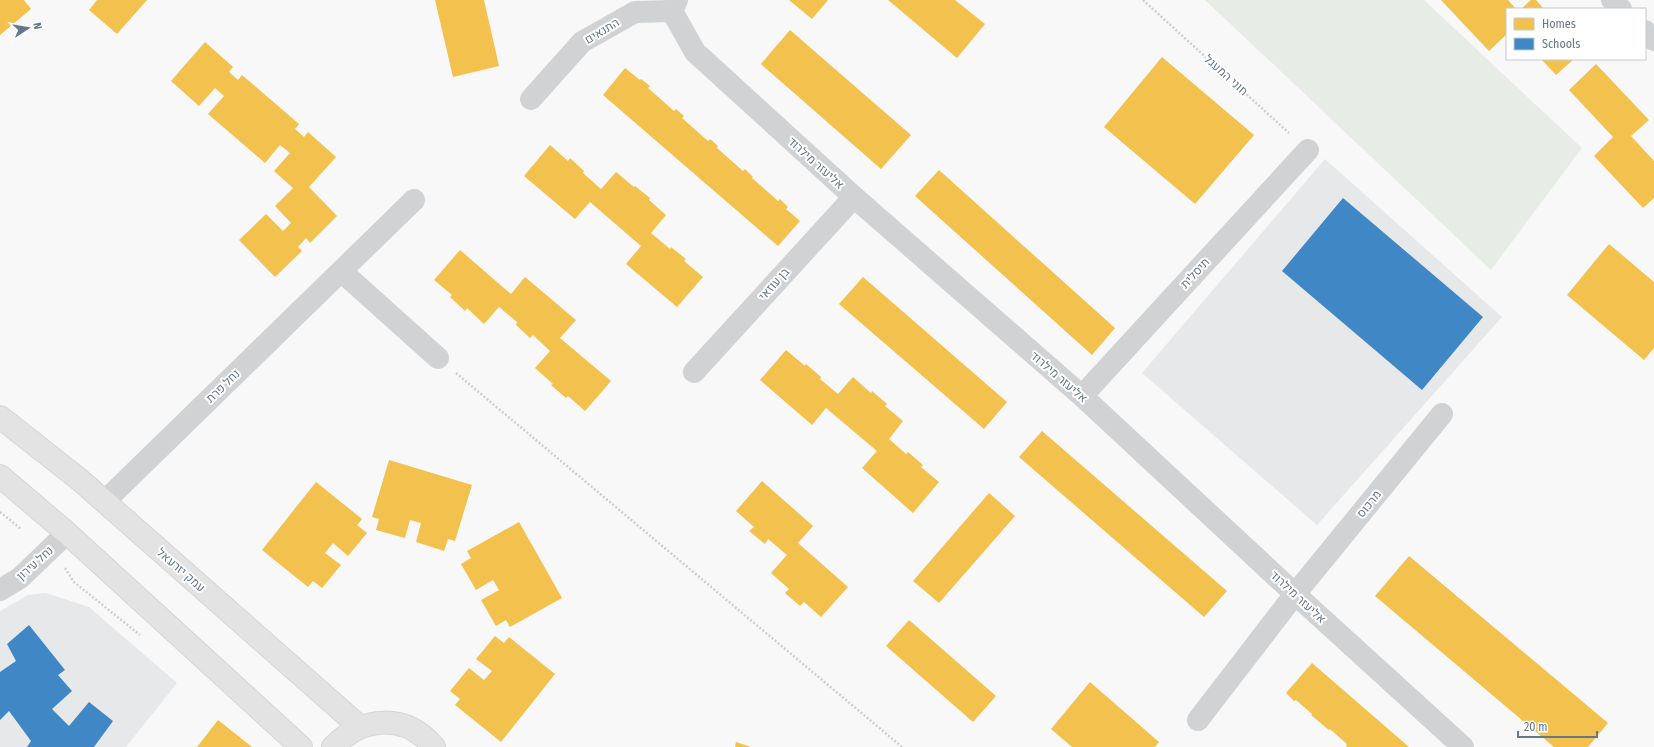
<svg xmlns="http://www.w3.org/2000/svg" width="1654" height="747" font-family="'Fira Sans Condensed',Heebo,sans-serif">
	<rect width="100%" height="100%" fill="#f8f8f8"/>
	<path fill="#e7e8e9" d="M1325,159l177,158 -185,208 -175,-152z
		M46,593l43,14 88,76 -51,64h-126v-136l28,-16z"/>
	<path fill="#e8ece6" d="M1205,0h219l158,148 -91,122z"/>
	<path fill="#f2c14e" d="M0,0h24l7,9 -31,26z
		M97,0h50l-30,34 -28,-24z
		M435,0h49l15,66 -46,11z
		M789,0h39l-16,19z
		M888,0h67l30,24 -28,34z
		M1441,0h67l8,9h-9v25l-18,17z
		M1531,0h5l8,9h-23z
		M790,30l121,105 -30,34 -120,-105z
		M205,42l28,25 -4,5 9,8 4,-5 57,49 -4,5 9,8 4,-5 28,25 -27,30 28,29 -27,27 -4,-5 -8,9 4,4 -27,26 -36,-37 27,-26 17,17 8,-8 -16,-17 18,-18 -19,-17 16,-18 -10,-8 -15,18 -57,-49 16,-18 -9,-8 -16,18 -28,-25z
		M1162,57l92,78 -59,69 -91,-77z
		M1541,59h33l-18,16z
		M1596,64l53,56 -18,16 23,25v37l-11,10 -49,-52 19,-19 -44,-47z
		M625,68l15,12 1,-1 9,7 -2,2 26,23 2,-2 8,7 -2,2 26,23 2,-2 8,7 -1,2 26,23 2,-2 8,8 -1,1 26,23 2,-2 8,8 -2,2 14,12 -22,25 -175,-151z
		M550,145l18,16 2,-3 14,13 -1,2 18,16 15,-17 18,15 1,-1 15,12 -1,2 17,15 -15,18 19,16 1,-2 15,12 -2,2 19,16 -26,30 -51,-43 15,-18 -51,-44 -15,17 -51,-43z
		M939,170l176,158 -23,27 -177,-159z
		M1609,244l45,38v66l-10,12 -77,-65z
		M460,250l51,44 14,-17 51,43 -16,18 51,43 -26,30 -17,-15 -2,2 -15,-13 2,-1 -18,-16 15,-17 -17,-16 -3,3 -14,-13 1,-3 -18,-15 -15,17 -17,-16 -2,3 -15,-14 2,-2 -18,-15z
		M863,277l144,125 -23,27 -145,-125z
		M786,350l19,16 1,-2 15,13 -1,2 18,15 15,-17 18,16 1,-2 15,13 -2,2 18,15 -14,18 17,15 2,-2 15,13 -2,2 18,15 -26,31 -51,-45 15,-17 -51,-43 -14,17 -52,-45z
		M1042,431l185,160 -23,26 -185,-160z
		M389,460l83,25 -17,56 -7,-2 -4,12 -28,-9 5,-19 -11,-3 -5,18 -29,-8 3,-11 -7,-2z
		M762,481l51,45 -15,17 50,44 -27,30 -17,-15 -4,4 -15,-13 4,-4 -18,-16 16,-18 -19,-16 -3,5 -16,-13 5,-4 -18,-16z
		M316,482l46,37 -5,6 10,8 -19,23 -15,-13 -8,10 16,12 -19,23 -9,-7 -5,6 -46,-37z
		M989,493l26,23 -76,87 -26,-22z
		M519,522l43,76 -52,29 -4,-7 -10,6 -15,-26 18,-10 -6,-10 -17,10 -15,-26 10,-6 -4,-7z
		M1409,556l199,167 -20,24h-34l-179,-151z
		M909,620l87,76 -23,26 -87,-76z
		M495,636l9,7 5,-6 46,37 -54,68 -46,-37 5,-6 -10,-8 19,-23 15,12 8,-9 -16,-12z
		M1312,663l97,84h-62l-1,-1 1,-2 -17,-15 -1,1 -18,-15 1,-1 -16,-14 -2,1 -8,-8z
		M1090,682l69,60 -4,5h-83l-21,-18z
		M218,720l34,27h-55z
		M736,742l15,5h-16z"/>
	<path fill="#3f88c5" d="M1343,198l140,119 -61,73 -140,-119z
		M29,625l36,45 -7,5 14,16 -20,18 17,17 20,-24 24,19 -19,26h-67l4,-6 -22,-30 -9,9v-48l16,-11 -9,-17z"/>
	<g fill="none" stroke-linecap="round" stroke-linejoin="round">
		<g stroke="#d4d5d7" stroke-width="24">
			<path id="major" d="M0,417l80,63 280,247
				M0,476l67,57 234,214
				M333,747c30,-31 72,-34 101,0"/>
		</g>
		<path stroke="#cecfd1" stroke-width="2.5" stroke-dasharray="2 2" stroke-linecap="butt" d="M1143,0l146,133
			M456,373l446,374
			M0,512l21,17
			M65,568l9,14 66,53"/>
		<path stroke="#d1d2d3" stroke-width="22" d="M677,0l-5,11 23,41 159,145 228,199 213,198 168,153
			M1612,0l9,9
			M1645,31l9,9
			M531,99l51,-57 53,-30 37,-1
			M341,271l97,87
			M694,372l160,-175
			M1082,396l226,-246
			M104,502l310,-302
			M0,590l20,-12 47,-45
			M1198,720l97,-126 147,-180"/>
		<use href="#major" stroke="#e3e3e4" stroke-width="22"/>
	</g>
	<g text-anchor="middle" stroke-width="4" stroke-linejoin="round" paint-order="stroke">
		<g font-size="12" fill="#66778a" stroke="#fff">
			<text transform="translate(602 31) rotate(-31)" y="4">התנאים</text>
			<text transform="translate(1226 75) rotate(42)" y="4">חוני המעגל</text>
			<text transform="translate(816 163) rotate(42)" y="4">אליעזר מילרוד</text>
			<text transform="translate(1195 273) rotate(-47)" y="4">תיסלית</text>
			<text transform="translate(774 284) rotate(-48)" y="4">בן עוזאי</text>
			<text transform="translate(1059 377) rotate(41)" y="4">אליעזר מילרוד</text>
			<text transform="translate(223 386) rotate(-44)" y="4">נחל פרת</text>
			<text transform="translate(1369 504) rotate(-51)" y="4">מרכוס</text>
			<text transform="translate(35 563) rotate(-42)" y="4">נחל עירון</text>
			<text transform="translate(181 570) rotate(41)" y="4">עמק יזרעאל</text>
			<text transform="translate(1298 597) rotate(43)" y="4">אליעזר מילרוד</text>
		</g>
	</g>
	<rect x="1506" y="8" width="140" height="52" fill="#ffffff" stroke="#c2c9d0"/>
	<rect x="1514" y="18" width="20" height="12" fill="#f2c14e" stroke="#c2c9d0"/>
	<text x="1542" y="28" font-size="12" fill="#66778a">Homes</text>
	<rect x="1514" y="38" width="20" height="12" fill="#3f88c5" stroke="#c2c9d0"/>
	<text x="1542" y="48" font-size="12" fill="#66778a">Schools</text>
	<g transform="translate(28 28) rotate(78)" stroke="#ffffff" stroke-width="3" paint-order="stroke">
	<path d="M0-3L7 15L0 10L-7 15Z" fill="#66778a"/>
	<text y="-6" font-size="11" font-weight="bold" text-anchor="middle" fill="#66778a">N</text>
	</g>
	<path d="M1518 731v6h79v-6" fill="none" stroke="#66778a" stroke-width="2"/>
	<text x="1524" y="731" font-size="12" fill="#66778a" stroke="#ffffff" stroke-width="3" paint-order="stroke">20 m</text>
</svg>
